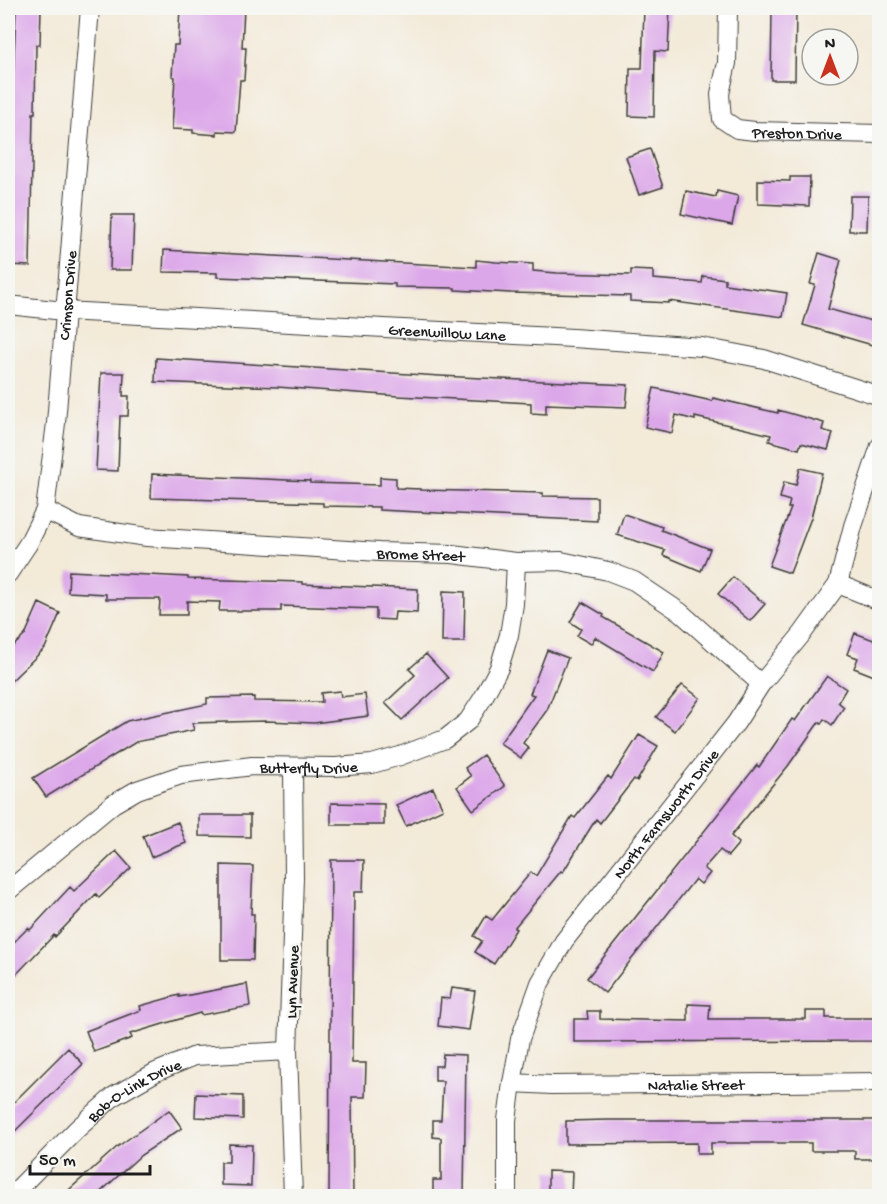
<svg xmlns="http://www.w3.org/2000/svg" width="887" height="1204" font-family="'Gochi Hand',sans-serif">
	<rect width="100%" height="100%" fill="#f6f6f2"/>
	<filter id="ink" filterUnits="userSpaceOnUse"><feTurbulence type="fractalNoise" baseFrequency=".0167" numOctaves="2"/><feDisplacementMap in="SourceGraphic" scale="12" xChannelSelector="R" yChannelSelector="G"/><feConvolveMatrix kernelMatrix="1 2 1 2 8 2 1 2 1" color-interpolation-filters="sRGB"/></filter>
	<filter id="wash" filterUnits="userSpaceOnUse"><feTurbulence type="fractalNoise" baseFrequency=".008" numOctaves="4" result="noise"/><feDisplacementMap in="SourceGraphic" scale="24" xChannelSelector="R" yChannelSelector="G"/><feGaussianBlur stdDeviation="1.35" result="paint"/><feColorMatrix in="noise" values="0 0 0 0 0 0 0 0 0 0 0 0 0 0 0 0 0 1.4 0 .05"/><feComposite in="paint" operator="in"/></filter>
	<g filter="url(#wash)">
		<rect width="100%" height="100%" fill="#f3ead8"/>
		<g id="blocks">
			<path fill="#dca7e9" d="M16,8h25l-1,37h-4l-1,68h-2l-3,153 -22,-1 3,-152h-3v-34h5z
				M180,8h64l-2,40h4l-2,32h-4l-4,52 -19,-1v4l-24,-2v-3l-21,-1 3,-52 -3,-1 2,-31h4z
				M644,8h26l-2,44 -13,-1 -1,66 -25,-1 1,-48h12z
				M772,8h24l-1,72h-24z
				M650,149l13,38 -24,8 -13,-38z
				M790,177h20l-1,29 -51,-2v-24l32,1z
				M686,191l30,6 1,-6 21,5 -6,29 -51,-11z
				M850,196h18l-1,35h-18z
				M112,215h22l-2,55h-22z
				M164,250l312,17v-7l20,2 37,2v7l24,2 74,2v-5l22,1v8l49,4 1,-7 22,3v5l62,9 -4,24 -114,-16v2l-39,-2v-5l-119,-3 -56,-3v-2l-60,-1v-3l-178,-7v-4l-54,-1z
				M819,253l22,7 -13,49 51,14v24l-76,-22 12,-40 -5,-1z
				M156,358l284,18 188,9 -2,22 -80,-3v10l-15,-1v-10l-133,-7 -121,-9 -122,-5z
				M101,373h23l-1,23h6l-1,20h-8l-2,55 -22,-1z
				M654,388l58,13 1,-3 65,15v-3l46,13 -2,7 11,3 -5,17 -27,-7 -2,6 -30,-8 2,-6 -76,-18v3l-19,-5 -4,18 -27,-6z
				M800,468l22,5 -11,45 -21,55 -21,-7 22,-58h-3l2,-7 -10,-3 4,-16 12,3z
				M152,474l158,7v2l70,2v-8l16,1v10l24,1v1l123,3v3l54,1v24l-218,-11v-3l-56,-1v-3l-172,-5z
				M624,514l38,13 -1,3 49,19 -9,22 -38,-16 2,-5 -48,-15z
				M69,571l119,6v2l114,3v2l116,5 -1,24 -22,-1 -1,8 -18,-1v-10l-95,-3v5h-62l1,-9 -33,-1v14h-28l1,-16h-54v-5l-38,-2z
				M733,577l32,27 -15,17 -32,-27z
				M443,591l22,1 -1,50h-22z
				M582,602l22,13 -1,2 61,35 -11,20 -58,-35 -4,7 -14,-8 4,-7 -11,-7z
				M39,603l21,10 -15,35 -37,36v-33l17,-16z
				M855,633l24,9v19l-5,15 -20,-8 4,-10 -11,-4z
				M547,650l21,8 -21,52 -24,33 6,5 -8,10 -21,-15 34,-48 -4,-1z
				M426,654l22,24 -46,42 -17,-17 30,-28 -6,-6z
				M827,676l19,13 -8,13 6,5 -12,18 -8,-6 -3,5 -2,-2 -31,44 -57,70 8,7 -11,13 -8,-6 -16,18 6,5 -9,11 -6,-5 -90,114 -18,-15 170,-213 2,2 33,-48 3,2z
				M682,685l18,13 -25,33 -19,-14z
				M340,691l1,6 24,-3 3,22 -54,7 -47,-2 -75,2 2,7 -58,12 -90,55 -13,-19 94,-57 80,-17v-6l47,-1v4l68,1 -1,-9z
				M639,735l19,11 -21,35 -3,-2 -34,44 -4,-4 -33,53 -2,-1 -47,57 2,1 -22,35 -19,-12 7,-11 -8,-5 12,-20 6,4 39,-48 5,4 36,-60 3,2 33,-42 3,3z
				M483,755l22,31 -32,24 -16,-23 14,-11 -6,-8z
				M433,788l10,21 -37,17 -10,-21z
				M331,803l53,1v21h-53z
				M199,815h51v22l-51,-1z
				M178,822l8,21 -35,14 -8,-21z
				M116,851l15,17 -32,30 -3,-4 -41,43 -1,-2 -46,48v-35l20,-20 2,2 40,-43 4,4z
				M331,860h33l-1,32h-9l-2,171h14l-1,34h-13l1,100h-24z
				M221,865l32,1 -2,48h3l-1,46h-32z
				M247,984l3,22 -49,9 -1,-2 -70,21 2,4 -38,14 -8,-21 55,-21 -1,-4 39,-11v2z
				M452,988l23,3 -6,39 -31,-4 3,-28 9,1z
				M688,1004l22,1 -1,14h97v-8h20v7h53v23l-305,1v-23h14l-1,-8h13v8l88,2z
				M68,1048l15,16 -75,74v-30z
				M443,1054l23,1 -2,142h-31v-17h8v-42l-8,-1v-17h8l2,-39h-8v-15h7z
				M196,1094l47,2v23l-48,-2z
				M169,1110l13,18 -41,27 -46,42h-34l56,-50z
				M608,1120h271v22h-4l1,17h-21v-8h-44v-8h-100v11h-14v-11l-131,1v-23z
				M229,1144l23,1 -1,41 -30,-1v-23h8z
				M548,1171l24,1 -1,25h-23z"/>
		</g>
	</g>
	<g filter="url(#ink)">
		<use href="#blocks" fill-opacity="0" stroke="#3c3b38" stroke-width="1.5"/>
		<g fill="none" stroke-linecap="round" stroke-linejoin="round">
			<g stroke="#3c3b38" stroke-width="20">
				<g id="street">
					<path id="s1" d="M728,8l-1,55 -7,31 2,25 15,10 18,2 125,3"/>
					<path id="s2" d="M8,305l56,6 509,27 129,9 62,12 116,37"/>
					<path id="s3" d="M45,510l34,17 68,10 232,15 73,2 64,8 45,-1 47,10 26,10 46,31 81,72"/>
					<path id="s4" d="M8,574l20,-30 17,-34 11,-87 34,-415"/>
					<path d="M838,584l42,17"/>
					<path d="M293,768l1,110 -6,173 5,145"/>
					<path id="s5" d="M8,891l105,-87 24,-14 44,-15 71,-9 84,1 36,-3 28,-8 45,-17 23,-18 15,-23 16,-30 10,-33 5,-31 2,-42"/>
					<path id="s6" d="M512,1083l40,2 328,-3"/>
					<path id="s7" d="M11,1196l66,-67 37,-33 42,-24 39,-16 93,-5"/>
					<path id="s8" d="M507,1196v-76l5,-37 8,-44 20,-56 24,-42 172,-218 25,-39 41,-50 36,-50 15,-58 27,-80"/>
				</g>
			</g>
			<use href="#street" stroke="#fff" stroke-width="18"/>
		</g>
	</g>
	<g text-anchor="middle" stroke-width="5" stroke-linejoin="round" paint-order="stroke">
		<g font-size="16" fill="#1c1c1c" stroke="#f6f6f2">
			<text dy="6" stroke="none"><textPath href="#s1" startOffset="190">Preston Drive</textPath></text>
			<text dy="6" stroke="none"><textPath href="#s4" startOffset="290">Crimson Drive</textPath></text>
			<text dy="6" stroke="none"><textPath href="#s2" startOffset="440">Greenwillow Lane</textPath></text>
			<text dy="6" stroke="none"><textPath href="#s3" startOffset="381">Brome Street</textPath></text>
			<text dy="6" stroke="none"><textPath href="#s5" startOffset="339">Butterfly Drive</textPath></text>
			<text dy="6" stroke="none"><textPath href="#s8" startOffset="429">North Farnsworth Drive</textPath></text>
			<text transform="translate(291 982) rotate(-88)" y="6">Lyn Avenue</text>
			<text dy="6" stroke="none"><textPath href="#s6" startOffset="184">Natalie Street</textPath></text>
			<text dy="6" stroke="none"><textPath href="#s7" startOffset="164">Bob-O-Link Drive</textPath></text>
		</g>
	</g>
	<rect width="887" height="1204" fill="none" stroke="#f6f6f2" stroke-width="30"/>
	<g transform="translate(830 57)"><circle r="28" fill="#f6f6f2" stroke="#9f9f9c" stroke-width="1.5"/>
	<path d="M0-4.5L10 22L0 15L-10 22Z" fill="#c8321e"/>
	<text y="-9" font-size="16" font-weight="bold" text-anchor="middle" fill="#1c1c1c">N</text>
	</g>
	<path d="M30 1165v9h120v-9" fill="none" stroke="#1c1c1c" stroke-width="3"/>
	<text x="39" y="1165" font-size="18" fill="#1c1c1c" stroke="#f6f6f2" stroke-width="4.5" paint-order="stroke">50 m</text>
</svg>
